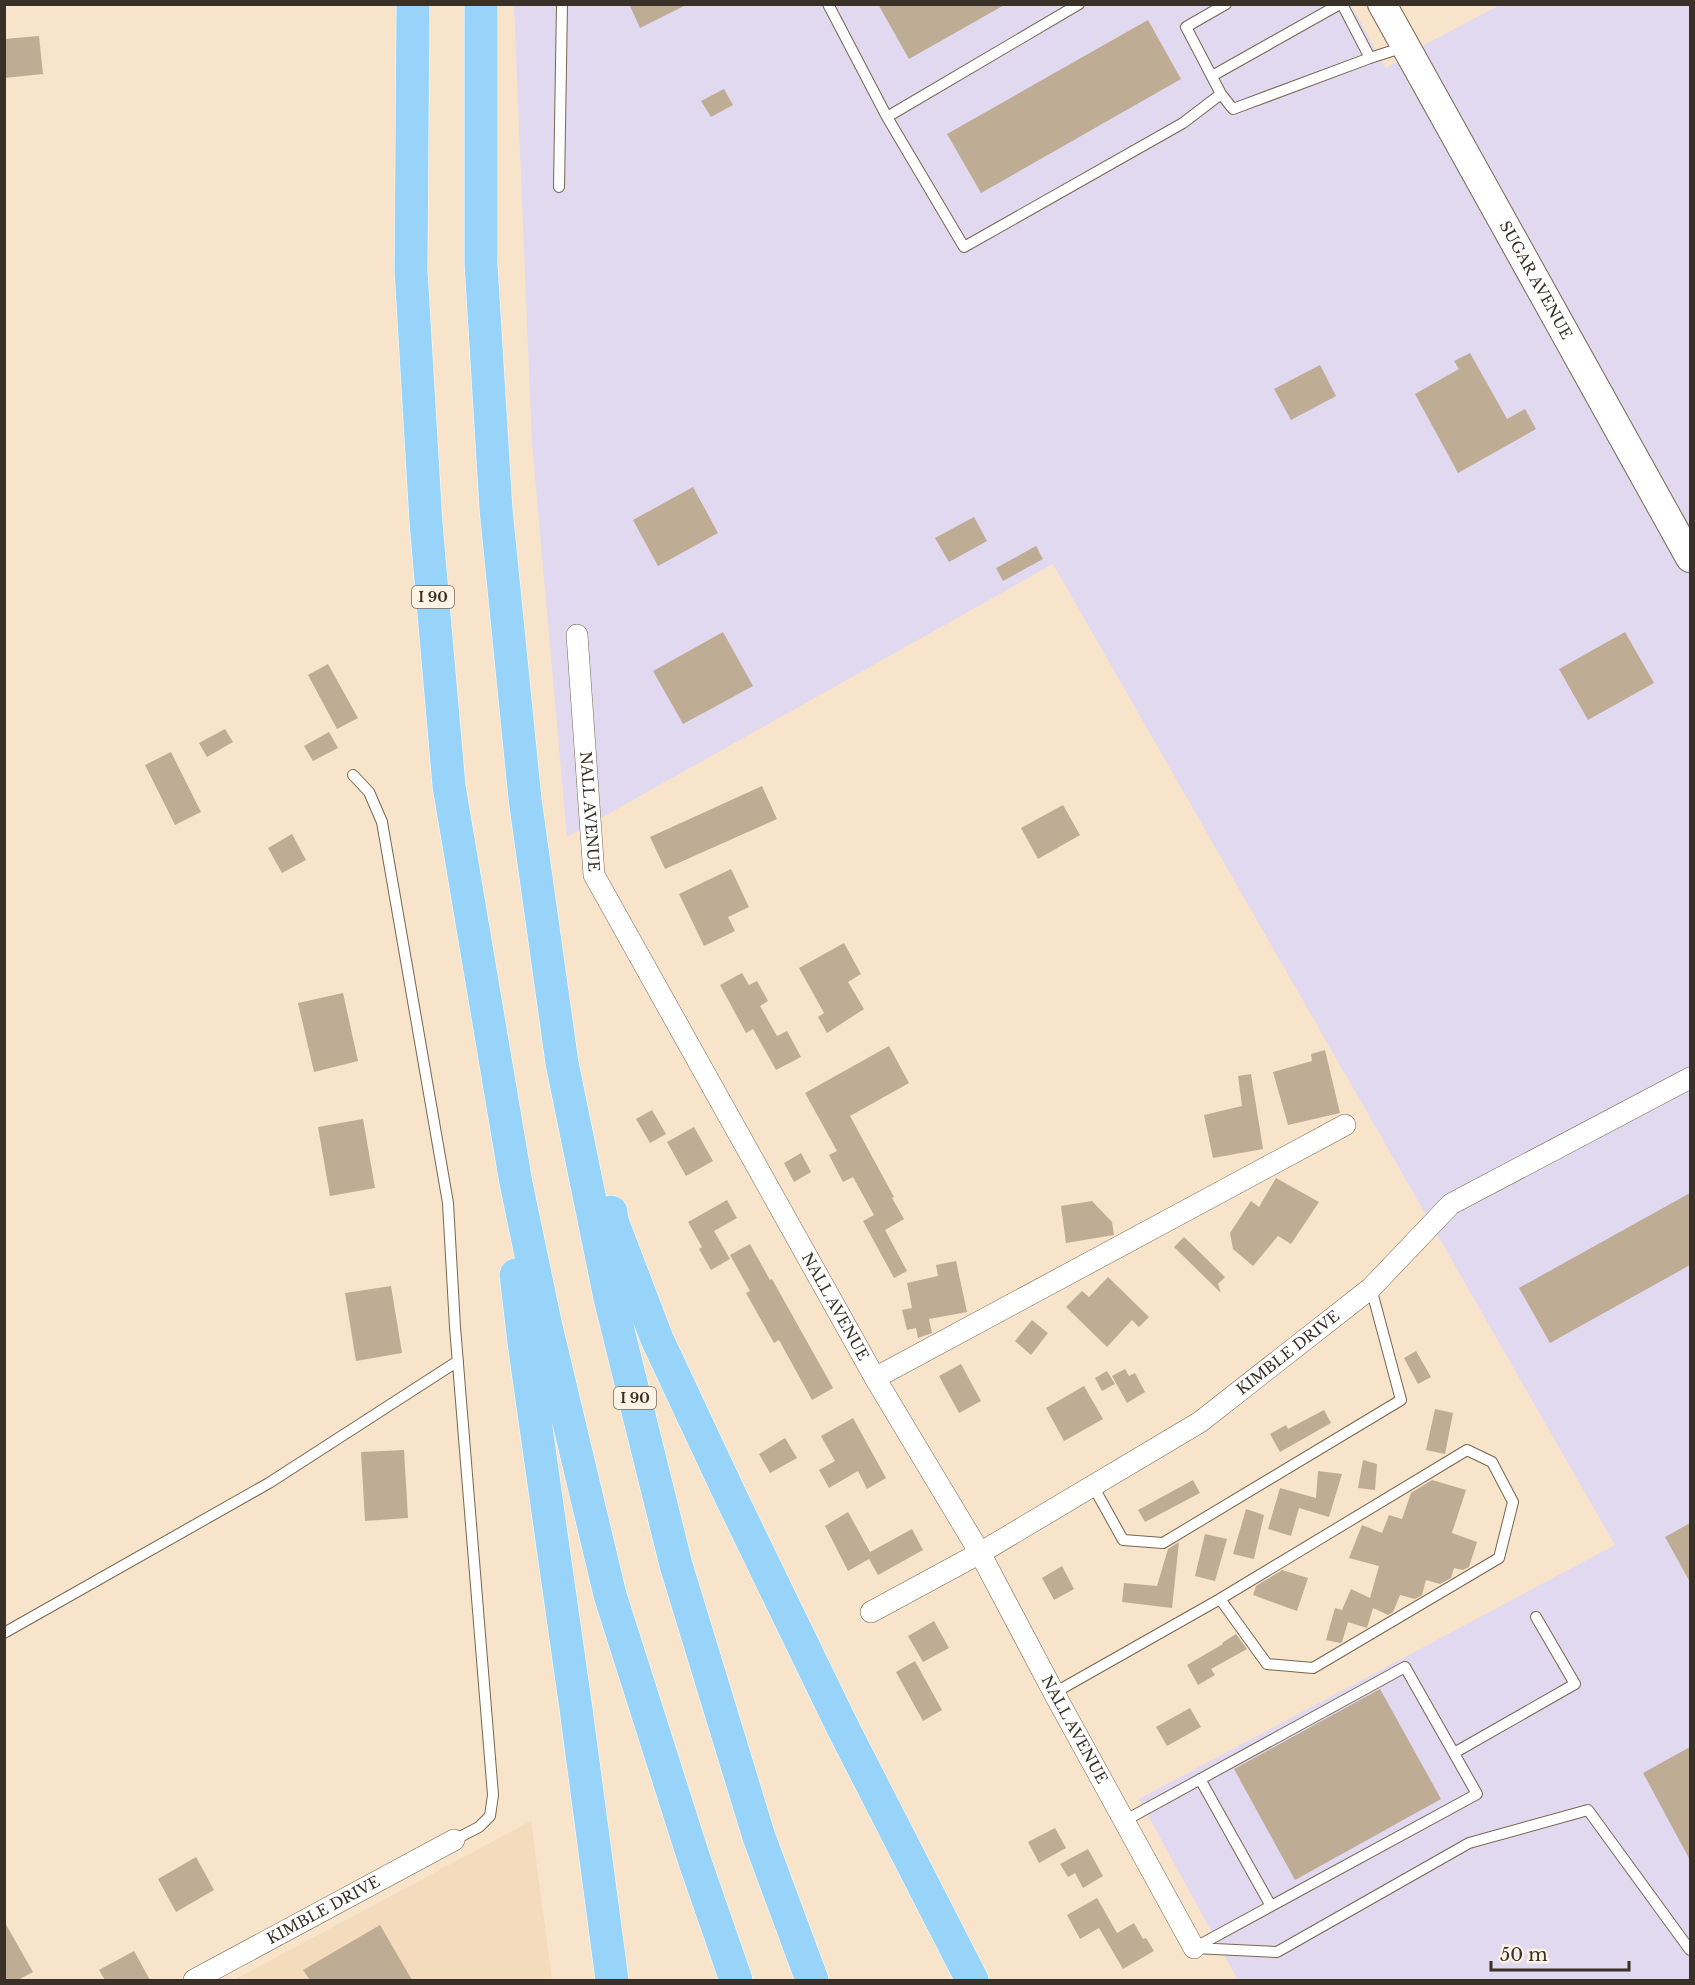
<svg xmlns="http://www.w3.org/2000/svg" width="1695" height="1985" font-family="'Libre Baskerville',serif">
	<rect width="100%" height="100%" fill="#f7e4cb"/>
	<path fill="#f3dbbb" d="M531,1821l21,159h-318z"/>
	<path fill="#e0d9ef" d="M514,5h837l35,63 36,-22 78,-41h190v1975h-452l-99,-181 476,-254 -562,-981 -486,273 -35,-394z"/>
	<path fill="#bfac94" d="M629,4h59l-48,24z
		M878,4h128l-97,55z
		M1148,20l33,59 -200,114 -34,-59z
		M39,36l4,38 -39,4v-39z
		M724,89l9,16 -22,12 -10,-16z
		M1470,353l37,66 18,-10 11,20 -78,44 -43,-79 44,-25 -5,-8z
		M1320,365l16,31 -45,24 -17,-31z
		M693,487l25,46 -60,33 -25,-46z
		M974,517l13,24 -38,21 -14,-24z
		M1036,546l7,13 -40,22 -7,-13z
		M723,632l30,54 -70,38 -30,-53z
		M1625,632l29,51 -66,37 -29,-51z
		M328,664l30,54 -21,11 -29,-54z
		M225,729l8,13 -26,15 -8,-14z
		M329,732l9,16 -25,13 -9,-15z
		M171,752l30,60 -26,13 -30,-60z
		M762,786l15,33 -112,50 -15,-32z
		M1063,805l17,30 -42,24 -17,-31z
		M292,834l14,26 -24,13 -14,-25z
		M731,869l18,38 -21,10 7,14 -31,15 -25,-52z
		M844,943l17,31 -13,8 16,27 -37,24 -9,-16 6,-4 -25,-45z
		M742,973l7,12 8,-4 11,20 -8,5 17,30 10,-5 14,26 -25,13 -23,-41 -7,4 -26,-48z
		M343,993l15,68 -44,11 -16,-69z
		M889,1046l20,37 -59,33 44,81 -2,1 12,21 -19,11 22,41 -13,7 -31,-57 11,-6 -21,-38 -10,5 -14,-27 8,-4 -32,-58z
		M1325,1050l15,63 -52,12 -15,-53 39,-11 -1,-7z
		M1251,1074l12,75 -50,9 -9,-43 38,-9 -4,-30z
		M652,1110l14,24 -16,9 -14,-24z
		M363,1119l12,69 -45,8 -12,-69z
		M694,1127l19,34 -27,15 -19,-34z
		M801,1153l10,19 -17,10 -10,-19z
		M1276,1178l43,24 -28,42 -13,-8 -25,30 -20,-17 -3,-16 21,-32 8,6z
		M1690,1193v72l-140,78 -31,-55z
		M727,1200l10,18 -23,13 16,28 -19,11 -12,-21 3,-2 -14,-25z
		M1092,1201l20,21 2,13 -48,8 -5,-37z
		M1184,1237l41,40 -7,7 3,9 -47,-46z
		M750,1244l20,36 2,-1 61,109 -21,12 -33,-60 -5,3 -28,-50 4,-2 -20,-36z
		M956,1261l11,51 -38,7 3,14 -14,5 -2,-10 -9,2 -5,-20 10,-2 -5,-25 31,-7 -2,-11z
		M1108,1277l41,40 -10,10 -7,-7 -25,27 -41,-40 16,-16 7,6z
		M391,1286l11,67 -46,8 -11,-68z
		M1032,1320l16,13 -17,22 -16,-14z
		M1416,1351l15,26 -13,7 -14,-26z
		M961,1364l20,37 -22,12 -20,-37z
		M1125,1369l4,7 6,-3 10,19 -18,11 -15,-27z
		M1107,1371l8,13 -13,7 -7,-13z
		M1084,1386l19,33 -39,22 -18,-33z
		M1435,1409l18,4 -8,41 -19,-4z
		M1324,1410l7,13 -51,29 -10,-18 16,-9 2,4z
		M853,1418l33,60 -19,11 -9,-18 -29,17 -10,-18 16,-9 -14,-25z
		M785,1438l12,20 -27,15 -11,-19z
		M404,1450l4,68 -43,3 -4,-69z
		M1363,1460l14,4 -2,26 -17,-2z
		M1318,1471l24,3 -13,43 -30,-9 -8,28 -23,-7 12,-41 36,10z
		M1193,1480l7,13 -55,29 -7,-12z
		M1432,1480l34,10 -14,43 25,9 -8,25 -6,3 -9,-2 -3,10 -11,6 -14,-4 -4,15 -7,4 -15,-4 -7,17 -5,3 -15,-7 -6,20 -19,-6 -6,20 -2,1 -14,-3 9,-32 7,2 9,-21 19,9 9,-32 -30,-8 13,-33 20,8 7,-18 13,4 9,-26z
		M1246,1509l18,6 -10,44 -21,-5z
		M848,1512l22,40 42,-23 11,21 -45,25 -9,-16 -21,12 -23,-45z
		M1690,1523v59l-25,-45z
		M1205,1534l22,5 -12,42 -20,-5z
		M1179,1542l-7,66 -50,-6 2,-19 33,3 11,-37z
		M1062,1566l12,23 -20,11 -12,-22z
		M1282,1570l26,8 -11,33 -44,-16 3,-9z
		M934,1621l15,27 -26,14 -15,-26z
		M1236,1634l11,15 -36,20 4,6 -17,10 -11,-20 36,-21 -1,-1z
		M915,1661l27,49 -19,11 -27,-49z
		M1380,1689l61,110 -146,81 -61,-111z
		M1190,1708l11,19 -34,19 -11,-19z
		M1690,1747v113l-47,-87z
		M1055,1828l11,20 -27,15 -11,-21z
		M1088,1849l15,27 -20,12 -8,-15 -7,4 -8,-13z
		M196,1857l18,33 -38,22 -18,-33z
		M1097,1898l20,35 17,-10 9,16 3,-1 8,13 -31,18 -24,-41 -19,11 -13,-24z
		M4,1921l29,51 -15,8h-14z
		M380,1925l32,55h-102l-7,-10z
		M134,1951l16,29h-45l-6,-10z"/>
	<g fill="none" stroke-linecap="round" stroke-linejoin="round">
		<g stroke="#776650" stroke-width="12">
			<path id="service" d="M828,4l59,113 77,130 219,-124 38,-29 -35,-67 40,-23
				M1370,58l34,-11
				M1212,76l128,-72
				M1221,94l12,15 137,-51 -28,-54
				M887,117l192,-113
				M559,187l3,-183
				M353,775l16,17 13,30 66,381 7,124 38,468 -3,21 -11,11 -25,13
				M1093,1486l30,54 40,3 238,-143 -30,-112
				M4,1633l265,-150 189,-122
				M1054,1693l166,-94 247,-149 25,12 21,40 -14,56 -186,110 -46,-4 -47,-65
				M1454,1753l121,-69 -39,-67
				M1200,1779l71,127
				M1124,1821l281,-154 72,127 -283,154
				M1194,1948l83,4 192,-109 119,-33 102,140"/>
		</g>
		<g stroke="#776650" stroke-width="22">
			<g id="minor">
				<path id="s1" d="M577,635l17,240 281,503 105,175 74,140 140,255"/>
				<path d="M875,1378l470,-253"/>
				<path id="s2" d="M871,1612l109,-59 220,-131 171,-134 80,-84 239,-126"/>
				<path id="s3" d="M194,1980l260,-140"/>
			</g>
		</g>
		<g stroke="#776650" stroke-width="30">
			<g id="secondary">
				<path id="s4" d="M1382,4l308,554"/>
			</g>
		</g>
		<g stroke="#fff" stroke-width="34">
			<path id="motorway" d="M413,4l-2,266 15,253 23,263 67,397 29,139 65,273 84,264 42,121
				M481,4v260l15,245 29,290 37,264 48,235 66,267 83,272 53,143
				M611,1212l1,9 45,118 74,158 112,231 129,252
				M516,1275l8,68 52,366 36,271"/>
		</g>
		<use href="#service" stroke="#fff" stroke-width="10"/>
		<use href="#minor" stroke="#fff" stroke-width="21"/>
		<use href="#secondary" stroke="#fff" stroke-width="28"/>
		<use href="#motorway" stroke="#98d4f9" stroke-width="33"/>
	</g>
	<g text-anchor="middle" stroke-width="5" stroke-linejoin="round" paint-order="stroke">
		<g fill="#fef3e4" stroke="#746b60" stroke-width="1.5">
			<rect x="412" y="586" width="42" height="22" rx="4.5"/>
			<rect x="614" y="1387" width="42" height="22" rx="4.5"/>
		</g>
		<g font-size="14" font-weight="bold" fill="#393127">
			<text x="433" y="602">I 90</text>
			<text x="635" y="1403">I 90</text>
		</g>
		<g font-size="15" fill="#393127" stroke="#fef3e4">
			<text dy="5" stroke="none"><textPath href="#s4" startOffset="316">SUGAR AVENUE</textPath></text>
			<text dy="5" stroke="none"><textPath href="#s1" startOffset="177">NALL AVENUE</textPath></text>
			<text dy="5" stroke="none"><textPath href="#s1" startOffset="735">NALL AVENUE</textPath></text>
			<text dy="5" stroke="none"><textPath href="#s2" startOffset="492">KIMBLE DRIVE</textPath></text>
			<text dy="5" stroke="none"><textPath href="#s1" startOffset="1221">NALL AVENUE</textPath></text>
			<text dy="5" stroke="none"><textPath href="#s3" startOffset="147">KIMBLE DRIVE</textPath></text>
		</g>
	</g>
	<rect width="1695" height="1985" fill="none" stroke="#393127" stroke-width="12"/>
	<path d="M1491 1961v9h138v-9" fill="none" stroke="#393127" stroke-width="3"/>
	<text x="1500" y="1961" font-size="18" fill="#393127" stroke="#fef3e4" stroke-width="4.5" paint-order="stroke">50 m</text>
</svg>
